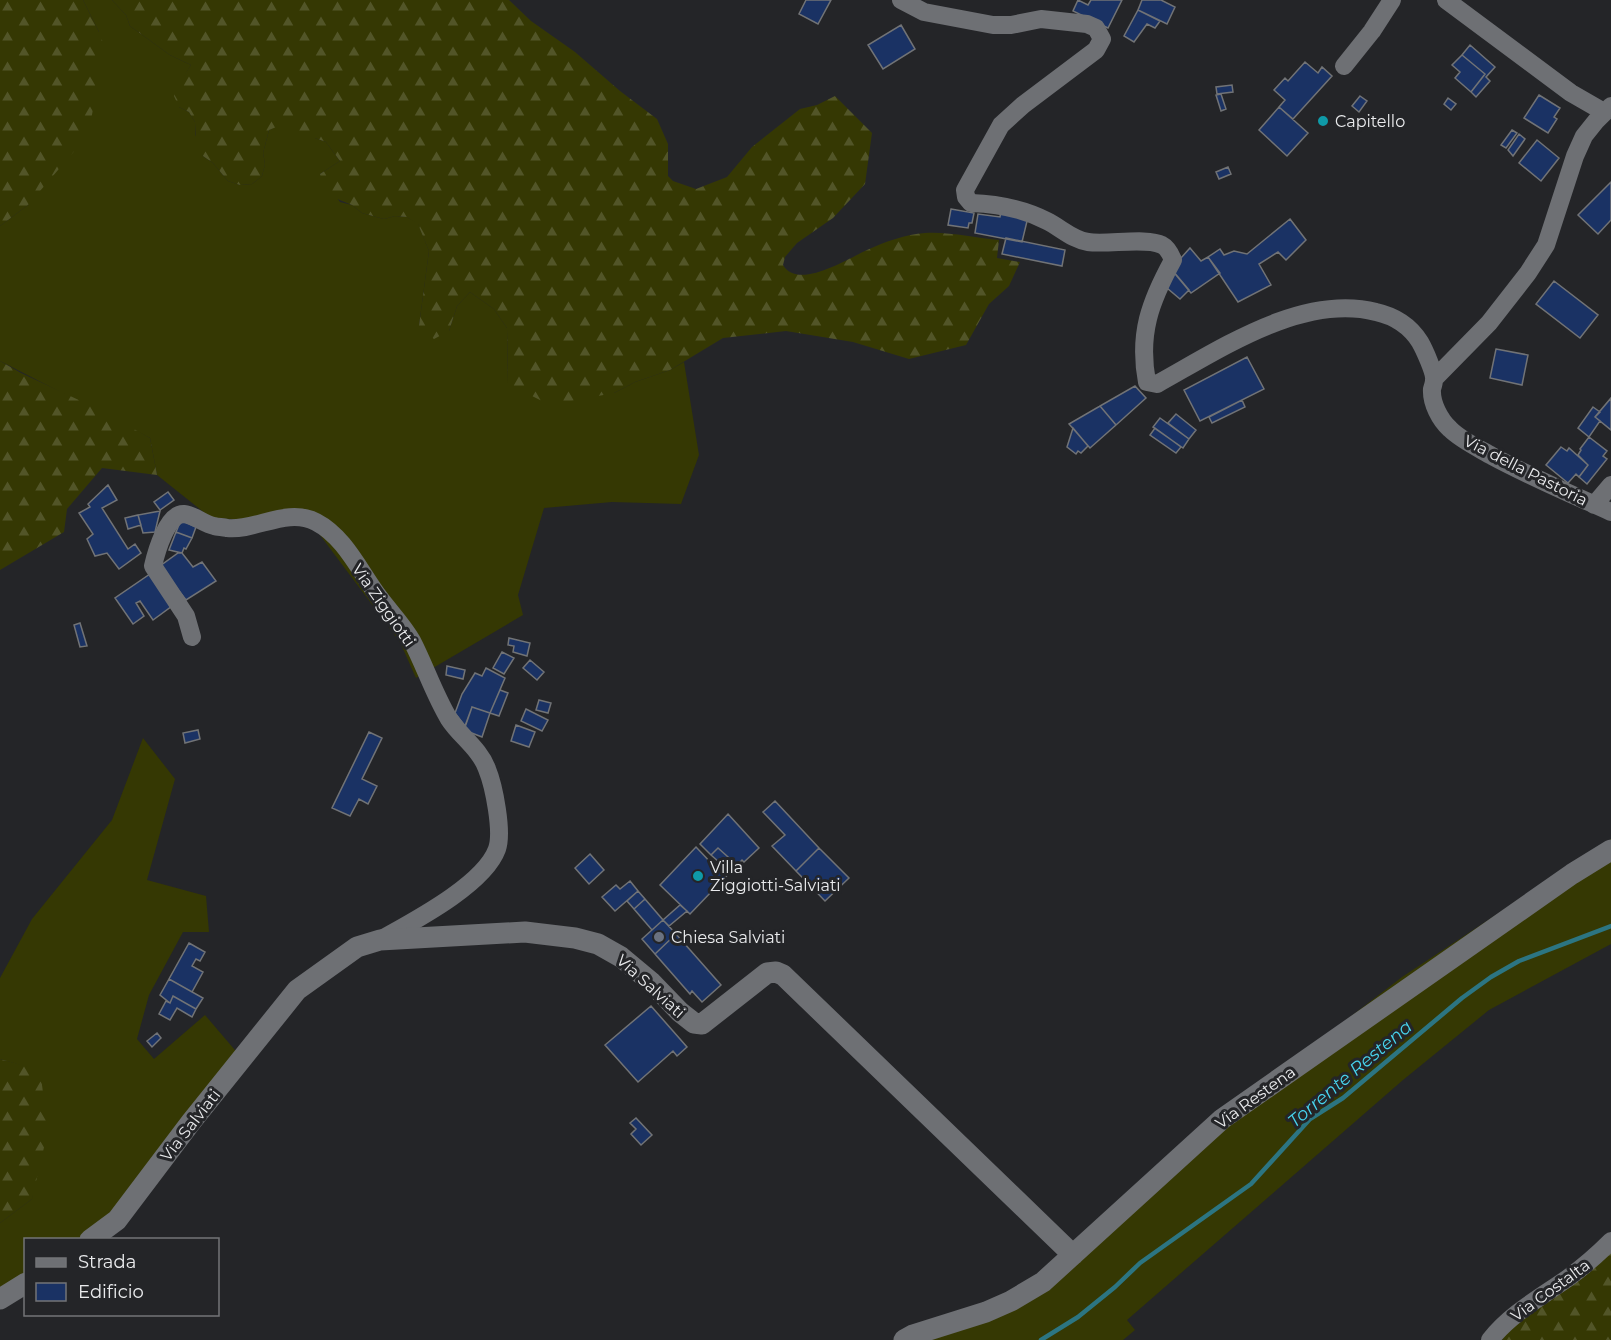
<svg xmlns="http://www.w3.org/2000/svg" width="1611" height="1340" font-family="Montserrat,sans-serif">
	<defs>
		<pattern id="forest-firs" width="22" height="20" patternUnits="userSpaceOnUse" patternTransform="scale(1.5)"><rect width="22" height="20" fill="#353803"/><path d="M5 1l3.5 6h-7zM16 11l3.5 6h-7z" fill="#525528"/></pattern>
	</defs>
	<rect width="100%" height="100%" fill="#242528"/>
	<path fill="#353803" d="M83,0h29l14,15 4,11 40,29 21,10 -6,10 -6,32 10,5 6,10v12l8,22 10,7 15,18 12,4 12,-1 10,-8 3,-12 -2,-11 6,-23 12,-6 21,13 13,1 11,4 14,19 -20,13 20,28 12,3 10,8 22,6 11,-3 12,1 11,6 11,28 -10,75 30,5 8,-25 13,-14 24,17 13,19 1,55 106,10 21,-11 35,-12 14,-8 15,93 -18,49 -69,-2 -68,6 -26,87 5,20 -107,63 -16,-36 -89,-119 -100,-5 -54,-43 -7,-37 -150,-77v-135l28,-21 71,-173z
		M143,738l32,41 -28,101 59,16 3,36h-26l-34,63 -12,44 17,20 51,-44 35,41 -138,183 -76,1 -1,48 -25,15v-80l32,-24 8,-128 -40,-12v-81l32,-59 80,-99z
		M1611,839v105l-122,66 -86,70 -276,240 8,10 -12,10h-222l127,-48 204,-184 170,-131z"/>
	<path fill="url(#forest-firs)" d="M0,0h83l16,32 6,16 -17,87 -60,70 -28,21z
		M112,0h397l22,21 44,31 45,39 37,28 11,25v32l5,5 23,8 31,-12 25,-30 48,-38 17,-4 18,-9 37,37 -7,51 -32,34 -36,25 -12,14 -2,8c15,26 66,-7 84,-15 18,-8 39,-16 58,-17 20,-2 53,5 74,7l-2,18 23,4 -11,24 -20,18 -23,41 -57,14 -56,-17 -67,-11 -63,7 -53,32 -35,12 -21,11 -64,12 -42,-21 -1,-56 -13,-19 -24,-17 -13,14 -8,25 -15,8 -15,-13 10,-75 -11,-27 -11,-7 -12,-1 -11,3 -22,-6 -10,-8 -22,-9 -7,-9 -3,-13 20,-13 -14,-19 -11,-4h-13l-21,-13 -12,5 -6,23 2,11 -3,12 -10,8 -12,1 -12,-4 -15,-18 -10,-7 -7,-10 -1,-24 -6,-10 -10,-5 -5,-11 4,-11 13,-20 -21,-10 -40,-29 -4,-11z
		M0,361l21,12 77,36 52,29 7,37 -55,-7 -35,41 -3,23 -64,38z
		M0,1059l40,11 8,60 -16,69 -32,24z
		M1611,1249v91h-109l18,-27z"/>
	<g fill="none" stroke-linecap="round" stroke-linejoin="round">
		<path stroke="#2c7582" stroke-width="4.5" d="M1041,1340l37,-23 37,-30 25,-24 111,-79 59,-65 33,-21 119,-100 29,-21 28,-16 92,-35"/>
	</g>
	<path fill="#1a3264" stroke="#717376" stroke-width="1.5" d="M806,0h25l-13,24 -19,-10z
		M1078,0l10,5 3,-5h31l-14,28 -35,-17z
		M1142,0h19l14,7 -8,17 -29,-14z
		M1138,10l22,11 -5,7 -8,-4 -13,18 -10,-6z
		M901,25l14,24 -32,20 -15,-24z
		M1470,45l25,22 -9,10 4,4 -14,16 -5,-5 14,-18 -23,-19z
		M1462,55l23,19 -14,18 -16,-14 5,-6 -8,-7z
		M1305,62l13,11 4,-6 10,9 -39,43 -14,-12 6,-7 -11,-10 11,-12 3,3z
		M1232,85l1,7 -16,2 -1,-7z
		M1221,94l5,15 -5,2 -5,-16z
		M1539,95l21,13 -6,9 3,2 -9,14 -24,-15z
		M1360,96l7,5 -8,11 -7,-6z
		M1448,98l8,6 -5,6 -7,-6z
		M1279,107l29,26 -21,23 -28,-26z
		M1512,130l5,3 -11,15 -5,-3z
		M1519,134l6,5 -12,17 -5,-6z
		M1537,140l22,18 -18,23 -22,-18z
		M1228,167l3,7 -12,5 -3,-7z
		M1611,182v38l-13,14 -20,-19z
		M951,209l23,4 -2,10h-3l-1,5 -20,-3z
		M1001,211l27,6 -6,25 -47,-9 3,-19 22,3z
		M1290,219l16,21 -20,20 -8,-8 -19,12 12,21 -33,17 -30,-45 12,-8 4,6 10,-4 13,3z
		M1006,238l59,12 -3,16 -60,-12z
		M1190,248l11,13 7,-4 12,16 -29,20 -20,-24z
		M1173,271l16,19 -9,9 -13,-11z
		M1554,281l44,34 -18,23 -44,-34z
		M1496,349l32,6 -6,30 -32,-7z
		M1247,357l17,32 -64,32 -16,-31z
		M1135,386l11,12 -30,27 -16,-19z
		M1611,398v32l-16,-13z
		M1242,400l3,7 -33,16 -3,-6z
		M1100,406l16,19 -26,23 -21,-24z
		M1593,407l7,5 -5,5 5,4 -11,16 -11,-9z
		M1176,414l20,16 -7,9 -21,-16z
		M1160,418l29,21 -6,9 -30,-21z
		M1073,428l15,18 -7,7 -3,-2 -2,3 -9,-7z
		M1155,428l26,19 -5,6 -26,-18z
		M1589,437l18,14 -4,5 4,3 -20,25 -8,-7 9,-12 -10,-10 3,-5 -1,-1z
		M1561,447l6,4 2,-3 19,17 -9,12 -3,-3 -8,9 -22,-18z
		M108,485l9,15 -15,8 26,41 7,-5 6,9 -22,16 -12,-16 -12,3 -8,-17 6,-5 -14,-21 11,-6 -2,-3z
		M168,492l6,8 -14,10 -6,-8z
		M160,511l-5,21 -12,1 -5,-18z
		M138,515l3,10 -13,4 -3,-11z
		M181,520l15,7 -4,11 -16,-6z
		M176,532l16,6 -6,11 -2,-1 -2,5 -13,-3z
		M178,553h4l11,14 9,-5 14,19 -30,19 -26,-34z
		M150,574l22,32 -19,14 -13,-19 -4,2 8,13 -11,8 -18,-26z
		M80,623l7,23 -7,1 -6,-22z
		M509,638l21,5 -3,13 -14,-4 1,-6 -6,-1z
		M502,652l12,6 -10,16 -11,-6z
		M530,660l14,12 -7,8 -14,-12z
		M447,666l18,4 -2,9 -17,-4z
		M486,668l19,10 -15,35 -18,-6 -7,19 -10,-13 7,-19 13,-21 7,3z
		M500,690l8,3 -9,23 -9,-3z
		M539,700l12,3 -3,10 -12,-3z
		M472,707l18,6 -8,24 -18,-7z
		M526,709l22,11 -6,11 -21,-10z
		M516,725l19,7 -6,15 -18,-6z
		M198,730l2,9 -15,4 -2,-10z
		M369,732l13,6 -20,41 15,7 -9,18 -9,-5 -9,17 -18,-8z
		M775,801l44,47 -23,23 -24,-25 13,-11 -22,-23z
		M728,814l31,34 -15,14 -2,-2 -5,5 -19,-17 -7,7 -11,-11z
		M696,847l19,20 4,-5 -8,-7 7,-7 19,17 -47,49 -30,-29z
		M819,848l30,30 -24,23 -29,-30z
		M590,854l14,16 -15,14 -14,-16z
		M630,881l8,10 -23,20 -13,-14 14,-12 4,4z
		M638,891l7,8 -11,10 -7,-8z
		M645,899l18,21 -11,10 -18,-21z
		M680,905l7,6 -18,15 -6,-6z
		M663,920l13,14 -21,20 -13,-15z
		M676,934l45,51 -19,17 -10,-11 -2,3 -35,-40z
		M189,943l16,9 -5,9 -4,-2 -4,7 11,6 -11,20 -23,-13z
		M169,979l34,19 -7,11 -23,-13 -3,7 -10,-8z
		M173,996l23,13 -4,8 -15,-9 -7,12 -11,-6 7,-13 4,2z
		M651,1006l36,41 -10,9 -4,-5 -35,31 -33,-37z
		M157,1033l4,5 -9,9 -5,-6z
		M636,1118l16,17 -11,10 -10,-11 5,-5 -6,-6z"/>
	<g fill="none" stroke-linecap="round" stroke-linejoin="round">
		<path stroke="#6e7074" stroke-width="18" d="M901,0l23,12 69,13h18l30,-6 46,5 9,4 6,11 -6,11 -73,55 -22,20 -36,65 1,7 5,6c27,1 53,6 76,18 14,7 26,19 41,21 19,3 59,-5 74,3 6,3 9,10 11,15 -23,42 -35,74 -26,122l10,2c62,-34 145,-91 219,-72 18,4 34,14 44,30 4,7 15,31 14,38 0,3 -1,6 -2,9 -1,14 8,31 18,40 11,11 28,19 42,27 39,21 79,38 119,56
			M1446,0l125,93 33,19
			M1344,66l28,-35 20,-31
			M1435,378l54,-55 39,-50 18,-28 29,-89 9,-20 12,-15 15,-15
			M1594,505l17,-20
			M192,637l-6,-21 -33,-50c3,-13 14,-53 31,-52 10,1 20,10 30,12 4,1 9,1 13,2 29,3 60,-21 89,-6 29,15 44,50 63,75 11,15 24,28 33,44 13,25 22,53 37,78 11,17 31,30 38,50 7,17 16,63 10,80 -13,36 -85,73 -117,91
			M1490,1340c20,-26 51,-43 78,-62 15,-11 29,-23 43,-37"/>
		<path stroke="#6e7074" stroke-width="21" d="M90,1240l27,-20 74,-98 106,-132 60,-43 23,-7 145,-8 50,6 23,6 23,13 30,25 29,30 14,11 8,1 65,-51 9,-1 7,3 290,280
			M0,1299l26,-16
			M904,1340l9,-5 73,-23 25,-11 32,-19 179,-163 350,-245 39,-24"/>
	</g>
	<g fill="#0f9aa8" stroke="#242528" stroke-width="2">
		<circle cx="1323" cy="121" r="6"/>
		<circle cx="698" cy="876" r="6"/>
	</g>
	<circle fill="#6b7280" stroke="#242528" stroke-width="2" cx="659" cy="937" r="6"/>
	<g text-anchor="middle" stroke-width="6" stroke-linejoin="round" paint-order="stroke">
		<g font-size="16" fill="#eaebed" stroke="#242528" text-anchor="start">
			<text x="1335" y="127">Capitello</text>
			<text x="710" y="873">Villa<tspan x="710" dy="18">Ziggiotti-Salviati</tspan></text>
			<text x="671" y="943">Chiesa Salviati</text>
		</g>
		<g font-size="16" fill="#eaebed" stroke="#242528">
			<text transform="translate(1526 470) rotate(27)" y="6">Via della Pastoria</text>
			<text transform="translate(384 605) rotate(55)" y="6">Via Ziggiotti</text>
			<text transform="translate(651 986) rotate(42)" y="6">Via Salviati</text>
			<text transform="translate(1255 1097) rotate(-36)" y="6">Via Restena</text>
			<text transform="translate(190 1125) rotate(-52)" y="6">Via Salviati</text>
			<text transform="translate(1550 1290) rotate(-36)" y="6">Via Costalta</text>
		</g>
		<g font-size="18" font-style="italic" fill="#48d5ef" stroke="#242528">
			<text transform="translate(1350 1074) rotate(-40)" y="6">Torrente Restena</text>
		</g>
	</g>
	<rect x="24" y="1238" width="195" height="78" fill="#242528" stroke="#737477" stroke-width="1.5"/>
	<rect x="36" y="1258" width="30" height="9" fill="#6e7074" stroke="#737477" stroke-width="1.5"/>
	<text x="78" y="1268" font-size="18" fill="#eaebed">Strada</text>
	<rect x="36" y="1283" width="30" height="18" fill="#1a3264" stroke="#737477" stroke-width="1.5"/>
	<text x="78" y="1298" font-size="18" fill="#eaebed">Edificio</text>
</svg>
